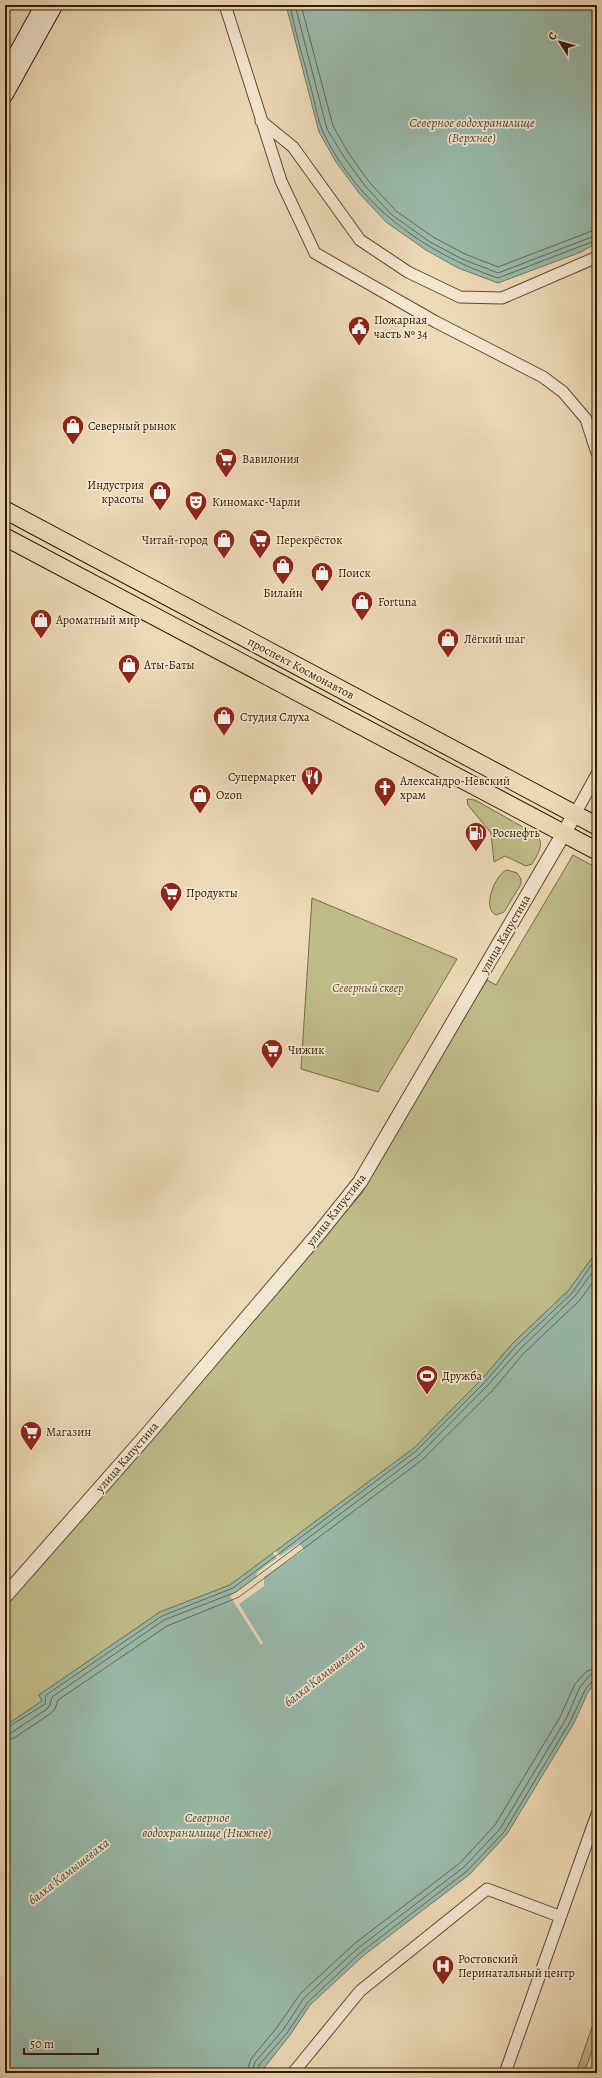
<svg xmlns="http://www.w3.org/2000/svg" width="602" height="2078" font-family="Alegreya,serif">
	<rect width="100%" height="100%" fill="#edd9b6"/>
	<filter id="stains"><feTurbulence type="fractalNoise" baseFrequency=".005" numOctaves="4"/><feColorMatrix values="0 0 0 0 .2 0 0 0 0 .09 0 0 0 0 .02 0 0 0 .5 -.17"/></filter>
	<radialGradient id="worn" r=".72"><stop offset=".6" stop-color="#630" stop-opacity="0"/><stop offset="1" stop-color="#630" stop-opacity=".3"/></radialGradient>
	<path fill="#bfbd89" stroke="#786b44" d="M467,799l8,1 62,35c8,10 0,20 -5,29l-6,2 -21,-10 -11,6 -3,-29 -23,-28z
		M573,855l24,13v383l-28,39 -57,54 -30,35 -68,69 -184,137 -70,27 -121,83 3,6 -37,25v-120l357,-413 51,-91 74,-122 9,5z
		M507,870l10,3 4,6v5l-17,28 -8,3c-15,-7 0,-42 11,-45z
		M312,898l145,61 -79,133 -77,-23z
		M597,2013v24l-13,36h-8z"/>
	<path fill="#99baab" stroke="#707a67" d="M286,5h311v238l-16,9 -83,31 -40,-15 -32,-18 -40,-28 -27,-29 -23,-31 -17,-30z
		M597,1251v430l-9,11 -14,31 -67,111 -37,40 -107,82 -53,49 -20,30 -30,38h-255v-347l37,-25 -3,-6 121,-83 70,-27 184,-137 68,-69 30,-35 57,-54z"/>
	<path fill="#edd9b6" d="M299,1543l5,7 -40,27v9l-25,18 24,39 -2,2 -31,-49 26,-18 1,-6 20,-14 -4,-5 3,-2 4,5z"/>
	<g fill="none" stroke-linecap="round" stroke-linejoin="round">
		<path stroke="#666a56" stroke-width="1" d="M290,5c5,28 14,55 21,83 4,14 6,30 12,44 34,72 101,121 175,146l99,-38
			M295,5l32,124 17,28 22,30 26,28 38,27 32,17 36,14 99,-38
			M301,5l32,121 16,28 21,29 26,28 37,26 32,17 33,13 99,-38
			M5,1729l40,-25 1,-9 116,-79 71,-28 183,-137 69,-69 30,-35 57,-54 25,-36
			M5,1734l6,-1 36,-24 3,-4 2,-8 112,-77 72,-28 183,-137 69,-70 31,-35 56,-54 22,-30
			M5,1740l9,-2 36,-24 5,-5 3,-9 109,-74 72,-29 183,-137 71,-70 30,-36 57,-54 17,-24
			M246,2073l5,-14 27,-33 22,-32 54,-50 106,-81 35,-38 65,-108 15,-33 12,-13 10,-3
			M252,2073l3,-11 28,-32 21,-32 53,-49 107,-82 36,-38 66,-110 14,-32 10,-12 7,-1
			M257,2073l2,-8 28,-32 21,-31 52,-49 107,-82 37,-39 66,-110 15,-32 8,-10 4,-1"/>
		<g stroke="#61492e" stroke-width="13">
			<path id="minor" d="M225,5l56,176 34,72 121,69 107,55 20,15 23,27 11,34
				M261,121l32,26 67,93 48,32 52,25 42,1 95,-41
				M575,814l22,-40
				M293,2073l67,-82 127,-102 72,27
				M505,2073l92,-259"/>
		</g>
		<g stroke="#61492e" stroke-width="16">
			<path id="tertiary" d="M5,1596l141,-160 174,-204 40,-50 215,-368"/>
		</g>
		<g stroke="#321900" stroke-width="17">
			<path id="secondary" d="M5,74l38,-69
				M5,95l50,-90"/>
		</g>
		<g stroke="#321900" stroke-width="19">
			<path id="primary" d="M5,510l592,316
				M5,537l592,314"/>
		</g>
		<use href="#minor" stroke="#f3e6d0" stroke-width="11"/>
		<use href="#tertiary" stroke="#f3e6d0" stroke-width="14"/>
		<use href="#secondary" stroke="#f3e6d0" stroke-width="15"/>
		<use href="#primary" stroke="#edd9b6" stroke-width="17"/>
	</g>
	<defs>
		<g id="civic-pin" transform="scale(1.15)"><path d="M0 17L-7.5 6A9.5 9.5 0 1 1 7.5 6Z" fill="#8f2418" stroke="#f3e6d0"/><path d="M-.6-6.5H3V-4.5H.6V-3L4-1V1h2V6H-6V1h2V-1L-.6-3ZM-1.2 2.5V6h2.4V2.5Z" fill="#fff"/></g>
		<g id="shop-pin" transform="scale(1.15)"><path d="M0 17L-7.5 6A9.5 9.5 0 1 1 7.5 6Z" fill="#8f2418" stroke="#f3e6d0"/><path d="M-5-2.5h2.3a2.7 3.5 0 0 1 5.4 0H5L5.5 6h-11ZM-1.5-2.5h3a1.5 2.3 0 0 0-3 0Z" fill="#fff"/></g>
		<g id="supermarket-pin" transform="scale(1.15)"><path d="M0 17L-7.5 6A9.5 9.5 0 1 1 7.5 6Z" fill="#8f2418" stroke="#f3e6d0"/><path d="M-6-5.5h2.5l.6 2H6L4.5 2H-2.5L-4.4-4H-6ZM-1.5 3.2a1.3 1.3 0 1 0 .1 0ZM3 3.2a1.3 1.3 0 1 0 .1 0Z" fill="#fff"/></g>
		<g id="theatre-pin" transform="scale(1.15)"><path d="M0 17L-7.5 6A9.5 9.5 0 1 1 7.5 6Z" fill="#8f2418" stroke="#f3e6d0"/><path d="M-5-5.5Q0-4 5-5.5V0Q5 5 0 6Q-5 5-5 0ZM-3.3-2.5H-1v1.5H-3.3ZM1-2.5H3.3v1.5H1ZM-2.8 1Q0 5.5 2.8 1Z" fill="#fff"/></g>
		<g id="restaurant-pin" transform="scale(1.15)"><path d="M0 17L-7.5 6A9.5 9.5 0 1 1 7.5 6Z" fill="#8f2418" stroke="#f3e6d0"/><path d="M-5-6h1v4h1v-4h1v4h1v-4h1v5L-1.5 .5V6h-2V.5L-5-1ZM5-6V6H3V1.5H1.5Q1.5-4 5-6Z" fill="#fff"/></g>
		<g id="church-pin" transform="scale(1.15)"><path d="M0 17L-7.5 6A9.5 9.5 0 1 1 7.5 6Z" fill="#8f2418" stroke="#f3e6d0"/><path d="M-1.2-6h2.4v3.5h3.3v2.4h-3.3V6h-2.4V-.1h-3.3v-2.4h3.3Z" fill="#fff"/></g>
		<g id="fuel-pin" transform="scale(1.15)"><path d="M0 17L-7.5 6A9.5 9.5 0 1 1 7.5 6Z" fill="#8f2418" stroke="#f3e6d0"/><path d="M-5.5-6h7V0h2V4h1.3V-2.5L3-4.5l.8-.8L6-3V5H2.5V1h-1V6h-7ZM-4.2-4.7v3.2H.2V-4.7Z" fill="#fff"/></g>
		<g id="stadium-pin" transform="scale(1.15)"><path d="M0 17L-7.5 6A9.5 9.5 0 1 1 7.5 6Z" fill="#8f2418" stroke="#f3e6d0"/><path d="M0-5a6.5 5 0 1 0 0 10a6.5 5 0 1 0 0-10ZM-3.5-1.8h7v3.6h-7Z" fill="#fff"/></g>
		<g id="hospital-pin" transform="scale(1.15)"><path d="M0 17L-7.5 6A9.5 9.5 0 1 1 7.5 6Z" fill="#8f2418" stroke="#f3e6d0"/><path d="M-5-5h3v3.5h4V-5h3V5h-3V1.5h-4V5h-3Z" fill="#fff"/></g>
	</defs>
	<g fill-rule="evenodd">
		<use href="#civic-pin" x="359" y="327"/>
		<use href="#shop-pin" x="73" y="426"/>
		<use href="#supermarket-pin" x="226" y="459"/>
		<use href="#shop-pin" x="160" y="492"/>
		<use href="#theatre-pin" x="196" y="502"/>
		<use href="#shop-pin" x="224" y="540"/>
		<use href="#supermarket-pin" x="260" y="540"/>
		<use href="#shop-pin" x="283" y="566"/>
		<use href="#shop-pin" x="322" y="573"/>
		<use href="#shop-pin" x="362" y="602"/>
		<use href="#shop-pin" x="41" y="620"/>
		<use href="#shop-pin" x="448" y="639"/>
		<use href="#shop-pin" x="129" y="665"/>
		<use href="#shop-pin" x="224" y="717"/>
		<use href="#restaurant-pin" x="312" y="777"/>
		<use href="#church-pin" x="385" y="788"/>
		<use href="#shop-pin" x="200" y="795"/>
		<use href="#fuel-pin" x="476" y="833"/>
		<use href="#supermarket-pin" x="171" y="893"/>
		<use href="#supermarket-pin" x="272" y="1050"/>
		<use href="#stadium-pin" x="427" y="1376"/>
		<use href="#supermarket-pin" x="31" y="1432"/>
		<use href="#hospital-pin" x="443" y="1966"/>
	</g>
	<g text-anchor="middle" stroke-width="3.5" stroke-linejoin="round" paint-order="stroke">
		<g font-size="12" fill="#321900" stroke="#f3e6d0" text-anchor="start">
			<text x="374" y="324">Пожарная<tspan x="374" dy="14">часть № 34</tspan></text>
			<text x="88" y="430">Северный рынок</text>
			<text x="242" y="463">Вавилония</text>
			<text x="144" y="489" text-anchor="end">Индустрия<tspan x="144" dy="14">красоты</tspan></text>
			<text x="212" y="506">Киномакс-Чарли</text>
			<text x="208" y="544" text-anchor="end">Читай-город</text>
			<text x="276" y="544">Перекрёсток</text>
			<text x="338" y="577">Поиск</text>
			<text x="283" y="597" text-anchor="middle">Билайн</text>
			<text x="378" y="606">Fortuna</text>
			<text x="56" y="624">Ароматный мир</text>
			<text x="464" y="643">Лёгкий шаг</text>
			<text x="144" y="669">Аты-Баты</text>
			<text x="240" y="721">Студия Слуха</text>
			<text x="296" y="781" text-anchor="end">Супермаркет</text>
			<text x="400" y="785">Александро-Невский<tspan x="400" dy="14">храм</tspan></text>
			<text x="216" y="799">Ozon</text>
			<text x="492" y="837">Роснефть</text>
			<text x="186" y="897">Продукты</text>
			<text x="288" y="1054">Чижик</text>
			<text x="442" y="1380">Дружба</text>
			<text x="46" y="1436">Магазин</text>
			<text x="458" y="1963">Ростовский<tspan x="458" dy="14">Перинатальный центр</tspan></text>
		</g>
		<g font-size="12" fill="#321900" stroke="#f3e6d0">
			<text transform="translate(301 668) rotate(28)" y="4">проспект Космонавтов</text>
			<text transform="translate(505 934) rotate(-60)" y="4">улица Капустина</text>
			<text transform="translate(336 1210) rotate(-52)" y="4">улица Капустина</text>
			<text transform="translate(127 1457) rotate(-49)" y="4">улица Капустина</text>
		</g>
		<g font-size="12" font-style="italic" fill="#5c4a29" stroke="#f3e6d0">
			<text x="368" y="992">Северный сквер</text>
		</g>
		<g font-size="13" font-style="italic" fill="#514933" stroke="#f3e6d0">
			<text x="472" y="127">Северное водохранилище<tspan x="472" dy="15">(Верхнее)</tspan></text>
			<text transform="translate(324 1673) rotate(-38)" y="5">балка Камышеваха</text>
			<text x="207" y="1822">Северное<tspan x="207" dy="15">водохранилище (Нижнее)</tspan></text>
			<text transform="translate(68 1871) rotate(-38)" y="5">балка Камышеваха</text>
		</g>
	</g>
	<rect width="602" height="2078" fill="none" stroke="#edd9b6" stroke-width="20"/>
	<rect x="6" y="6" width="590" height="2066" fill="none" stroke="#321900" stroke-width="2"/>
	<rect x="10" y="10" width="582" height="2058" fill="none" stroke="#321900"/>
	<g transform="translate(560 42) rotate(307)" stroke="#f3e6d0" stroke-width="3" paint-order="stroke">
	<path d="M0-3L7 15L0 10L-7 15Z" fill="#321900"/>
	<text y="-6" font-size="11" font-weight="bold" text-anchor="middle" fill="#321900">С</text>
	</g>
	<path d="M24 2048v6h74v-6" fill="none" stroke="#321900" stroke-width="2"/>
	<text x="30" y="2048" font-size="12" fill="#321900" stroke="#f3e6d0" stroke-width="3" paint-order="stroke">50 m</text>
	<rect width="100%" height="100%" filter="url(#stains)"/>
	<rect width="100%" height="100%" fill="url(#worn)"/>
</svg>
